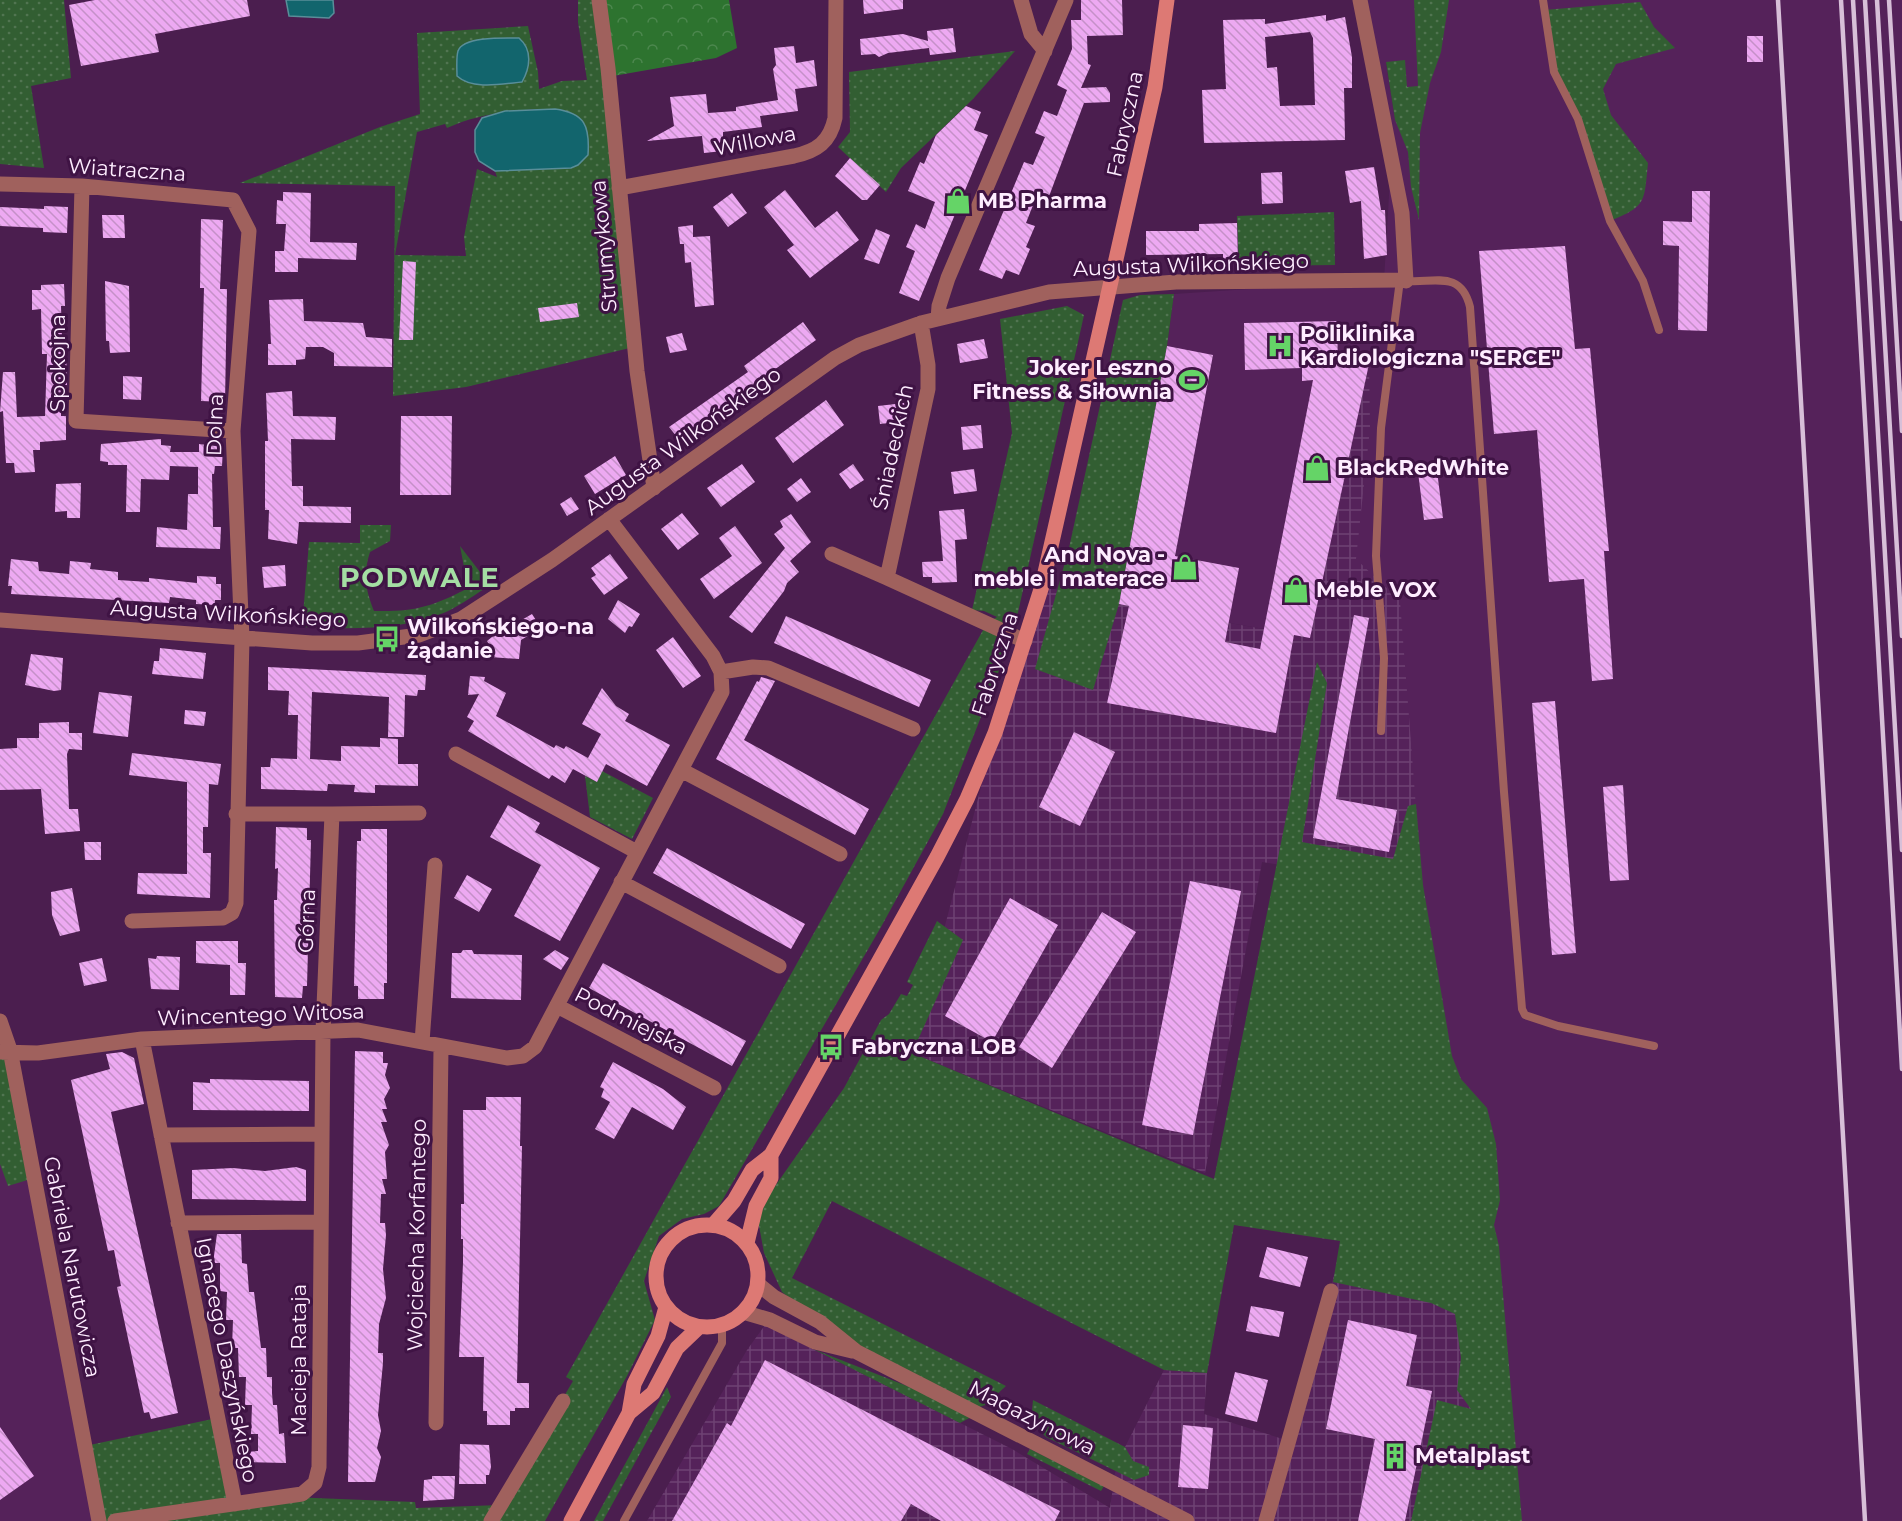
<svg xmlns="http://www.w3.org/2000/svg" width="1902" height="1521" font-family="Montserrat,sans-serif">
	<defs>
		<pattern id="industrial-grid" width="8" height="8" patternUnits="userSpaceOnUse" patternTransform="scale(1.5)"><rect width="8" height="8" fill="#55225a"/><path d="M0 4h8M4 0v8" fill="none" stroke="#6e4273"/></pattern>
		<pattern id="grass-dots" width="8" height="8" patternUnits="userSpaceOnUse" patternTransform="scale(1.5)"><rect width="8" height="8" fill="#325e32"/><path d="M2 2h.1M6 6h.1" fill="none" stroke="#517551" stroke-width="1.8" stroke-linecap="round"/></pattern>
		<pattern id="forest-crowns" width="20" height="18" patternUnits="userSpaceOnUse" patternTransform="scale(1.5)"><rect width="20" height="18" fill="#2d732f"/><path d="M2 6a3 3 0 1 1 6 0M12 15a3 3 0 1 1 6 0" fill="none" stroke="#4c874e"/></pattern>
		<pattern id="building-back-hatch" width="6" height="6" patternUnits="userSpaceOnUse" patternTransform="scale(1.5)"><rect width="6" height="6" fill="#eda9f2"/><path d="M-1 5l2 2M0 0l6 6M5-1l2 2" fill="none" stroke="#c590c8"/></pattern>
	</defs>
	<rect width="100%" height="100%" fill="#4b1e4f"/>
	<path fill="#55225a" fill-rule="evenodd" d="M1360,0h542v1521h-395l-243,-892 -145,-25 48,-258 7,-52 210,-14 7,-119zM1400,61l-6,53 -8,-51z
		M0,1050l99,471h-99z"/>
	<path fill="url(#industrial-grid)" d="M1369,364l1,64 -14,131 44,42 22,284 -160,-23 -57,311 -293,-120 83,-320 47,-147 77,18 145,25z
		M1334,1275l157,33 16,213h-860l100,-171 18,-25 247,124 98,59 5,-35 10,-26 39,-77 43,3 -3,41 85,27z"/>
	<path fill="url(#grass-dots)" fill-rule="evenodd" d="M0,0h64l7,78 -40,8 13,82 -44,-4z
		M578,0h21l35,347 -168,40 -73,9 2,-210 -155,-3 140,-56 40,-13 -3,-81 111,-7 10,46 1,17 23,-8 25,-1 -9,-58zM555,109c25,3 32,13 33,38l-17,21 -76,3 2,6 -20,-8 -13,68 2,19 -71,-1 22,-123 28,-8 2,4c32,-15 72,-19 108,-19z
		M1414,0h35l-8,52 -11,31 -10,50 -1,87 -8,-33 -3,-35 -13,-32 -9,-58 19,-2 2,27 11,-1z
		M1640,2l14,25 21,21 -59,16 -13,25 8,26 37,48c-4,39 -1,43 -38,58l-21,-72 -35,-77 -10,-62z
		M1015,51l-42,48 -72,69 -15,24 -48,-45 12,-15 -1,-60z
		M1334,212l1,53 -96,1 -2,-50z
		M1174,294l-7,52 -48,258 -26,86 -58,-21 34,-121 54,-248 17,-5z
		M1067,306l17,9 -71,320 -70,179 -62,113 -162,279 -15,8 -22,5 -23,17 -15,45 11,39 -28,56 -82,145h-446l-14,-75 132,-28 18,86 55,-7 125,5 1,6 84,-3 73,-124 -7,-4 421,-754 10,-6 -13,-6 -12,-1 40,-177 -12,-114z
		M360,525h31l-1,16 -20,11c-7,22 -5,37 4,59 40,1 58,-4 94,-23l-8,-42 30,39c-14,9 -29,20 -44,27 -45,19 -96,17 -144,15l7,-85 51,1z
		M1317,662l10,21 -25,159 91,17 15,-53 8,-2 7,81 29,171 9,23 26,29 9,36 4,56 -6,25 5,21 23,275h-111l26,-121 34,9 -14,-19 4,-32 -6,-44 -24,-11 -98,-21 7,-41 -106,-16 -27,148 -43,-3 -332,-169 -40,77 214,108 -21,19 -14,5 6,4 -17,9 -147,-74 155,61 -111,-58 -75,-60 -18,-39 -6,-33 4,-10 11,-21 71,-101 37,-68 8,-6 12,-20 6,2 6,-11 -6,-3 30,-61 26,19 -51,113 302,126z
		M602,771l51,27 -21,41 -42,-22 -5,-41 12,6z
		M8,1056l26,122 -26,8 -8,-22v-107z
		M667,1387l4,10 -68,124h-9z
		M1033,1400l92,47 8,14 16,6v8l-15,5 -88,-43 -15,-16z
		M1030,1449l74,37 -3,5 -74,-37z"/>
	<path fill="url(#forest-crowns)" d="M603,0h126l8,48 -21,10 -103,18z"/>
	<path fill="#12656d" stroke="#598e99" stroke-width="1.5" d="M286,0h47l1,13 -5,5 -40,-2z
		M519,38c14,12 11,30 3,44 -20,2 -50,8 -65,-6 0,-7 -1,-18 1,-25 5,-15 48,-13 61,-13z
		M555,109c30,4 35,17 33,46l-10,10 -7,3 -76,3 -16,-10 -4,-9v-22l7,-12 23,-7z"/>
	<path fill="url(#building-back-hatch)" fill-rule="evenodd" d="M95,0h152l3,16 -95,18 4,18 -78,14 -12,-61z
		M863,0h40v9l-39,5z
		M1081,0h41l1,35 -36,1 1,28 3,1 -10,23 25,-1 4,6v9l-26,1 -36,96 -11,-4 -11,28 9,3 -9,21 4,2 -11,26 -13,-5 -4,9 -23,-9 45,-108 9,3 12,-28 -10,-4 9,-22 13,5 10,-26 -10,-5 15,-36 -1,-29h10z
		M1326,15v6l19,-4 7,40v31h-8l1,52 -141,3 -2,-53 24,-1 -3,-69 42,-1v5zM1310,32l3,6 2,67 -35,1 -3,-39 -10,1 -2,-31z
		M953,28l3,24 -26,3 -1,-7 -41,5 -9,4 -4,-3 -14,1 -1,-16 43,-5 25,7 -1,-10z
		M1747,36h16v26h-16z
		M794,46l2,17 18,-3 3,26 -22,3 3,22 -38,5 2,11 -39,5v19l-19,2 -2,-17 -55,5 27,-15 -4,-29 36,-3 2,19 28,-2v-4l42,-7 -5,-31 3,-4 -2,-17z
		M966,106l15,6 -7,18 14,5 -69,166 -20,-8 16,-42 -9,-4 10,-23 9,5 10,-27 -27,-11 12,-29 4,2 12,-29z
		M850,158l30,27 -13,15h-5l-27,-24z
		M1374,167l7,43h4l2,45 -23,4 -3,-58 -11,2 -5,-32z
		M1282,172l1,31 -21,1 -1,-31z
		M785,190l30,38 22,-17 22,29 -49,38 -23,-28 7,-5 -30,-38z
		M1692,191h18l-3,140 -29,-1 1,-84 -16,-1v-24l29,1z
		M283,192l28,1 -1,49 47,1 -1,17 -58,-2v14h-23v-21h9l2,-27h-10l1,-24 6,1z
		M732,193l15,20 -19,14 -15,-20z
		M44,206l24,1 -1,26 -24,-1v-4l-43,-2v-19l44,2z
		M102,215h22l1,23h-22z
		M201,219l22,1 -3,69h7l-2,113 -24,-1 3,-113h-4z
		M1237,223l1,38h-15v-7l-77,1v-24h53v-7z
		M693,225v12l17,-1 4,69 -19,2 -4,-45 -6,1 -1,-19h-4l-2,-17z
		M876,229l14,6 -11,29 -15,-5z
		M1565,246l10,103 15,-1 19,203h-5l9,128 -21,2 -8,-102 -35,3 -12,-152 -43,4 -15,-183z
		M403,261l13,1 -3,78h-14z
		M105,281l24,5 1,66 -20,1 -1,-12h-3z
		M64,284l1,22h-4l1,34h4l1,45h-6v31h5v24l-26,2v8h-7l2,22 -20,1 -1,-10h-8l-3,-52 -3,1 3,-40h12l2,45 28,-1 2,-62h-5l-1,-45 -9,1v-20h9v-5z
		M303,299l1,22 59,2 3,14 26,2v28l-58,-1v-13l-11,-6h-17l-1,12 -9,1v5h-28v-21h3l-2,-44z
		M577,303l2,14 -39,5 -2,-14z
		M1337,321l1,44 31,-1 -59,274 -16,-3 -18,98 -169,-30 22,-97 -10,-2 48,-258 46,9 -38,201 64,12 -14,74 35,7 53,-269 -11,1v-13l-57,2 -1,-47z
		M803,322l13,18 -77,55 1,2 -59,45 -12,-15 79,-55 -4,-6z
		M682,333l5,17 -17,3 -4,-16z
		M984,339l4,19 -28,5 -3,-19z
		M123,376l19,1 -1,23 -18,-1z
		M292,391l1,25 43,1 -1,23 -44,-1 1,47h11v20l48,1v16l-52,-1 -2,22 -29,-5 1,-29h-4v-69h3l-2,-48z
		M826,400l18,25 -51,38 -18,-25z
		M904,403l3,18 -27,3 -2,-18z
		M401,416h51l-1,79h-51z
		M981,425l2,23 -20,2 -2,-23z
		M161,439v6l10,1 -1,6h29v-8l24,3 -1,19h-7l-1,8h-2l1,53h8l-1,22 -64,-2 1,-20 30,3 1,-36h10v-27l-28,-1 -1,14 -28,-1 -1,33h-14l1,-47h-19v-3l-8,-1 1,-17z
		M615,456l11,19 -31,19 -11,-18z
		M742,464l13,18 -34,25 -14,-19z
		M853,464l11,16 -14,9 -11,-15z
		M974,469l3,22 -23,3 -3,-22z
		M1437,471l6,47 -19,2 -6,-48z
		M801,478l10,14 -14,10 -10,-13z
		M81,483l-1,35h-13v-7l-12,1 1,-28z
		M571,497l8,12 -12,7 -7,-12z
		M964,509l3,30 -12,1 2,42 -25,1v-6h-9l-1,-15 21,-1 -4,-50z
		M682,513l17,21 -21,16 -17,-21z
		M791,514l20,28 -21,19 9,11 -12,11 -3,8 -32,42 -23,-16 56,-69 -11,-14 9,-7 -3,-6z
		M735,526l27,37 -48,36 -14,-20 32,-23 -13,-18z
		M610,554l18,24 -24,17 -13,-17 5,-3 -5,-7z
		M11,559l27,3 1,9 30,3 1,-13 21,2 -1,6 28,3v8l31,2v-4l48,5v-7l19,1v7h5v16h-6v5l-19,-1v-4l-26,-3 -1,6 -158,-9 1,-8h-4z
		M285,565l1,21 -22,2 -2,-21z
		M618,600l22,14 -8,13 -3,-1 -4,7 -17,-14z
		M532,614l9,14 -20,12 -2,19 -29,-2 1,-9 -4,-7 5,-4v-6l20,1 1,-7z
		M1354,615l15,3 -33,181 61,11 -8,42 -76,-14z
		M786,616l145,64 -12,27 -145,-64z
		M673,637l28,39 -18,12 -27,-38z
		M160,648l46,5 -3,26 -51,-5 2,-13h5z
		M31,654l32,4 -2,32 -7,1 -29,-6z
		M268,667l158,8 -1,15h-7l-1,6 -12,-1 -1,42h-16l1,-40 -77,-5 -2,67 31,2v-15l39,1v-9l18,1v25h20v22l-43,-1v8l-21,-1 1,-7 -27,-1 -1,7 -66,-2v-22h9l1,-9 26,1 1,-44h-10l1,-24 -21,-1z
		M470,676l15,1 -1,4 22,12 -10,23 58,32 2,-3 8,4 2,-3 22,12 13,-24 -19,-10 20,-36 14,18 13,8 -4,7 45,24 -23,41 -41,-22 -9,18 -24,-13 -8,14 -13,-8 -3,4 -81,-48 6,-10 -7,-4 12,-23 -11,1z
		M761,677l14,4 -31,59 125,69 -14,26 -139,-76 41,-78 2,1z
		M99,692l33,4 -4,41 -35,-4z
		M1555,701l21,252 -24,2 -20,-252z
		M185,710l21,2 -2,14 -20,-2z
		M69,722v11h13v17l-13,-1 -2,5 2,55h9l2,22 -35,3 -4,-45 -41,1v-41l17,-1v-10h22v-15z
		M1074,732l41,20 -35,74 -41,-19z
		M132,753l89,11 -3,21 -9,-1 -1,43h-5v26h8l-1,45 -73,-4 1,-21 49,1v-92l-58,-7z
		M1623,785l6,95 -19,1 -7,-94z
		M508,805l32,18 -5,9 65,36 -40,73 -46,-25 27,-51 -51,-28z
		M276,827l31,1v12h4l-4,146h-4l-1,12 -27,-1 -1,-97h3l1,-32 -3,1z
		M361,829h26v154h-3v16h-26v-13h-4l3,-145h4z
		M84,842h17v18h-16z
		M667,848l138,76 -14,25 -138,-76z
		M467,875l25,14 -13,23 -25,-14z
		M1190,881l51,10 -48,244 -51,-10z
		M72,888l8,43 -20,5 -8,-21 -1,-23z
		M1010,898l48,27 -66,117 -47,-26z
		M1102,912l34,20 -84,136 -33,-21z
		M196,941h42v22h8l-1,32h-15v-30l-34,-2z
		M463,950h9l2,4 48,1 -1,45 -70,-2 1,-45h9z
		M555,950l14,8 -8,12 -18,-11z
		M157,956l23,1 -1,33 -28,-1 -3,-31 8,1z
		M102,958l5,23 -23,5 -5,-23z
		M603,963l143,78 -14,25 -143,-78z
		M355,1051l28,1v11h5l-3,12 5,13 -6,11 3,10h-5l5,13h-6l8,23 -4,7 2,27h-5l4,15h-5l-1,29h5l1,12 -3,34 3,29 -7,26 -1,29h5v10l-5,52 3,16 -4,17 4,9 -6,25h-27z
		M122,1052l12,6 10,46 -33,8 67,301 -27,6 -2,-7 -5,1 -27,-126 4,-1 -7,-36 -6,1 -37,-171 39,-11 -4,-15z
		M613,1062l50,27 23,18 -13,23 -41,-23 -18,32 -19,-10 15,-27 -9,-5 3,-8 -4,-2z
		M210,1079l99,2v30l-116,-1v-28l17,1z
		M486,1097h35l-1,49h2l-5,237h12v25h-14v3h-5v14h-23v-14h-4l1,-54h-25l4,-94v-24h-2v-35h3l-1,-94h23z
		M296,1167l10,3v31l-114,-2v-29l41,-2 32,3z
		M217,1234h24l1,29 5,1 2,28h5l7,56h5l1,29h5v16l1,12h4l2,29 5,-1 2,30 -40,-1 -1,-10 13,-1v-17h-7l1,-29h-7l1,-28h-7l-1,-29h-6l1,-28h-7l1,-28 -7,-1v-28h-7z
		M1267,1247l41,10 -8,30 -41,-10z
		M1251,1306l33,6 -5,25 -33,-6z
		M1348,1320l69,15 -11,51 26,5 -27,130h-47l17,-82 -49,-10z
		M765,1360l295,151 -5,10h-114l-30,-17 -10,17h-229l55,-98 4,3z
		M1235,1372l33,8 -11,42 -32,-8z
		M1183,1425l30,3 -5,61 -30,-2z
		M0,1427l34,49 -34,24z
		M460,1444l29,1 2,22 -2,8h-3v9h-27z
		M432,1476h23l-1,23 -31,2 1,-21 8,-1z"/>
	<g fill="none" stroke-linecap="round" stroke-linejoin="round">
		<path stroke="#a0615d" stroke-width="8" d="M1543,0l11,72 24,47 32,102 33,60 16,49
			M1381,731l3,-73 -8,-102 5,-128 19,-148c28,6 60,-14 70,27l34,485 18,217 3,6 33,11 96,20
			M624,1521l98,-178v-18"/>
		<path stroke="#a0615d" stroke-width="15" d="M599,0l9,68 29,303 17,117
			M1021,0l10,34 14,17
			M1360,0l42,213 4,68
			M0,184l82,2 151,14 16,31 -16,200 9,207 -6,265 -4,10 -9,5 -91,3
			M82,186l-6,235 157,10
			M619,188l175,-32c23,-5 36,-14 41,-38l1,-118
			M938,319l1,-13 9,-28 118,-278
			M921,323l7,42v24l-41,189 138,63
			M832,554l55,24
			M0,620l312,23h46l61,-8 42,-16 91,-59 283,-202 24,-13 62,-22 128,-31 127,-10 224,-2
			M721,672l32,-5 15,1 145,61
			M456,754l181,98
			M681,770l159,84
			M332,814l87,-1
			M621,882l158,84
			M557,1006l157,82
			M0,1021l10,29 89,471
			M142,1039l93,465
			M422,1042l13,-177
			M0,1052l38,1 104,-14 216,-9 149,28 16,-2 12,-9 187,-355 -1,-20 -8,-16 -104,-137
			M161,1135l161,-1
			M178,1223l143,-1
			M758,1284l16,13 46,25 37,30 330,169
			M743,1312l27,8 45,22 37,9
			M436,1423l5,-375
			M115,1521l187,-27 13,-11 4,-16 4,-436 9,-217h-96
			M491,1521l72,-120
			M1266,1521l65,-230"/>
		<path stroke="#dd7974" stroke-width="15" d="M714,1224l20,-23 18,-31 19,-15 166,-298 30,-58 28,-66 47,-147 113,-499 12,-87
			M656 1276a51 51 0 1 1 102 0a51 51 0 1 1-102 0Z
			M747,1243l9,-37 15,-28v-23
			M629,1413l5,-29 24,-48 8,-29
			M571,1521l58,-108 24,-20 24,-45 22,-21"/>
		<path stroke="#d7bfd8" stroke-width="4.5" d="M1778,0l87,1521
			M1841,0l61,1069
			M1853,0l49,850
			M1865,0l37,636
			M1877,0l25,431
			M1889,0l13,219"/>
	</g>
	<defs>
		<g id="shop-bare" transform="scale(2.07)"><path d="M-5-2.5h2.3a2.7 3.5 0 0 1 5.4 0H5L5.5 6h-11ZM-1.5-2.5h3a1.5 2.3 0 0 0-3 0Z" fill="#65d467" stroke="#3f1344" stroke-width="2.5" paint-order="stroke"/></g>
		<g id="hospital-bare" transform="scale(2.07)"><path d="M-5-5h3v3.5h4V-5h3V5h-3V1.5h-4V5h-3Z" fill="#65d467" stroke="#3f1344" stroke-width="2.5" paint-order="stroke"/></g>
		<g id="stadium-bare" transform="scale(2.07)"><path d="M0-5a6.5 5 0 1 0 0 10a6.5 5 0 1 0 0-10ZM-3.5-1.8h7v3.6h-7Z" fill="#65d467" stroke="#3f1344" stroke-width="2.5" paint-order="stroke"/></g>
		<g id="bus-bare" transform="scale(2.07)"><path d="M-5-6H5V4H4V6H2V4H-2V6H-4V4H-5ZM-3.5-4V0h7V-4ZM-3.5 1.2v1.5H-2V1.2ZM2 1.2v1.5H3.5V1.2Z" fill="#65d467" stroke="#3f1344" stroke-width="2.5" paint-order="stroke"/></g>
		<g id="building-bare" transform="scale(2.07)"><path d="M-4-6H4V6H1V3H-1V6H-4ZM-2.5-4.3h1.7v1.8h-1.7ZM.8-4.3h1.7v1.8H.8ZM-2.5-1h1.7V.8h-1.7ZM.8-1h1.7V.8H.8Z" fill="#65d467" stroke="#3f1344" stroke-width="2.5" paint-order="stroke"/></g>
	</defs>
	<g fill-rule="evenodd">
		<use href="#shop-bare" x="958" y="201"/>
		<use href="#hospital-bare" x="1280" y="346"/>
		<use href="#stadium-bare" x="1192" y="380"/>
		<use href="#shop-bare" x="1317" y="468"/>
		<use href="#shop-bare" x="1185" y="567"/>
		<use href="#shop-bare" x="1296" y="590"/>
		<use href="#bus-bare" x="387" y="639"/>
		<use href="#bus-bare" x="831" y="1047"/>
		<use href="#building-bare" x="1395" y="1456"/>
	</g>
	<g text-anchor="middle" stroke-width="6" stroke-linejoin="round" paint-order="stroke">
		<g font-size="21" fill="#feedff" stroke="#3f1344">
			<text transform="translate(1125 124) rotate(-78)" y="7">Fabryczna</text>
			<text transform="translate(755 141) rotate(-11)" y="7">Willowa</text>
			<text transform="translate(127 170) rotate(4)" y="7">Wiatraczna</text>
			<text transform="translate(604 246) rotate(-95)" y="7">Strumykowa</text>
			<text transform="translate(1191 265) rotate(-2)" y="7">Augusta Wilkońskiego</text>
			<text transform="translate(58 363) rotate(-90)" y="7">Spokojna</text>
			<text transform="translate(215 425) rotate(-88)" y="7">Dolna</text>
			<text transform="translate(683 441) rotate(-36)" y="7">Augusta Wilkońskiego</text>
			<text transform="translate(893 447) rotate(-78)" y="7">Śniadeckich</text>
			<text transform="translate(228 614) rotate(3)" y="7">Augusta Wilkońskiego</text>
			<text transform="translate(995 664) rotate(-72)" y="7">Fabryczna</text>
			<text transform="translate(307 921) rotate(-88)" y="7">Górna</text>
			<text transform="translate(261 1015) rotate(-2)" y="7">Wincentego Witosa</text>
			<text transform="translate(631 1021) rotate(27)" y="7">Podmiejska</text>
			<text transform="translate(417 1235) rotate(-89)" y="7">Wojciecha Korfantego</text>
			<text transform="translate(72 1267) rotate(79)" y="7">Gabriela Narutowicza</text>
			<text transform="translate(227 1360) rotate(79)" y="7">Ignacego Daszyńskiego</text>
			<text transform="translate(299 1360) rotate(-90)" y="7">Macieja Rataja</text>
			<text transform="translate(1032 1418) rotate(27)" y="7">Magazynowa</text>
		</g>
		<g font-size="21" font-weight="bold" fill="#feedff" stroke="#3f1344" text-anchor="start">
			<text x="978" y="208">MB Pharma</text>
			<text x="1300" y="341">Poliklinika<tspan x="1300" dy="24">Kardiologiczna "SERCE"</tspan></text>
			<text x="1172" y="375" text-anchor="end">Joker Leszno<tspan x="1172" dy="24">Fitness &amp; Siłownia</tspan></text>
			<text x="1337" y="475">BlackRedWhite</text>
			<text x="1165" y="562" text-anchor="end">And Nova -<tspan x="1165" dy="24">meble i materace</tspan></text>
			<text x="1316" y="597">Meble VOX</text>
			<text x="407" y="634">Wilkońskiego-na<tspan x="407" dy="24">żądanie</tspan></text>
			<text x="851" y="1054">Fabryczna LOB</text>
			<text x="1415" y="1463">Metalplast</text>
		</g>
		<g font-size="27" font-weight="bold" letter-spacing="1.5" fill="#a4dea3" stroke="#3f1344">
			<text x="420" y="587">PODWALE</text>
		</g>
	</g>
</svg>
